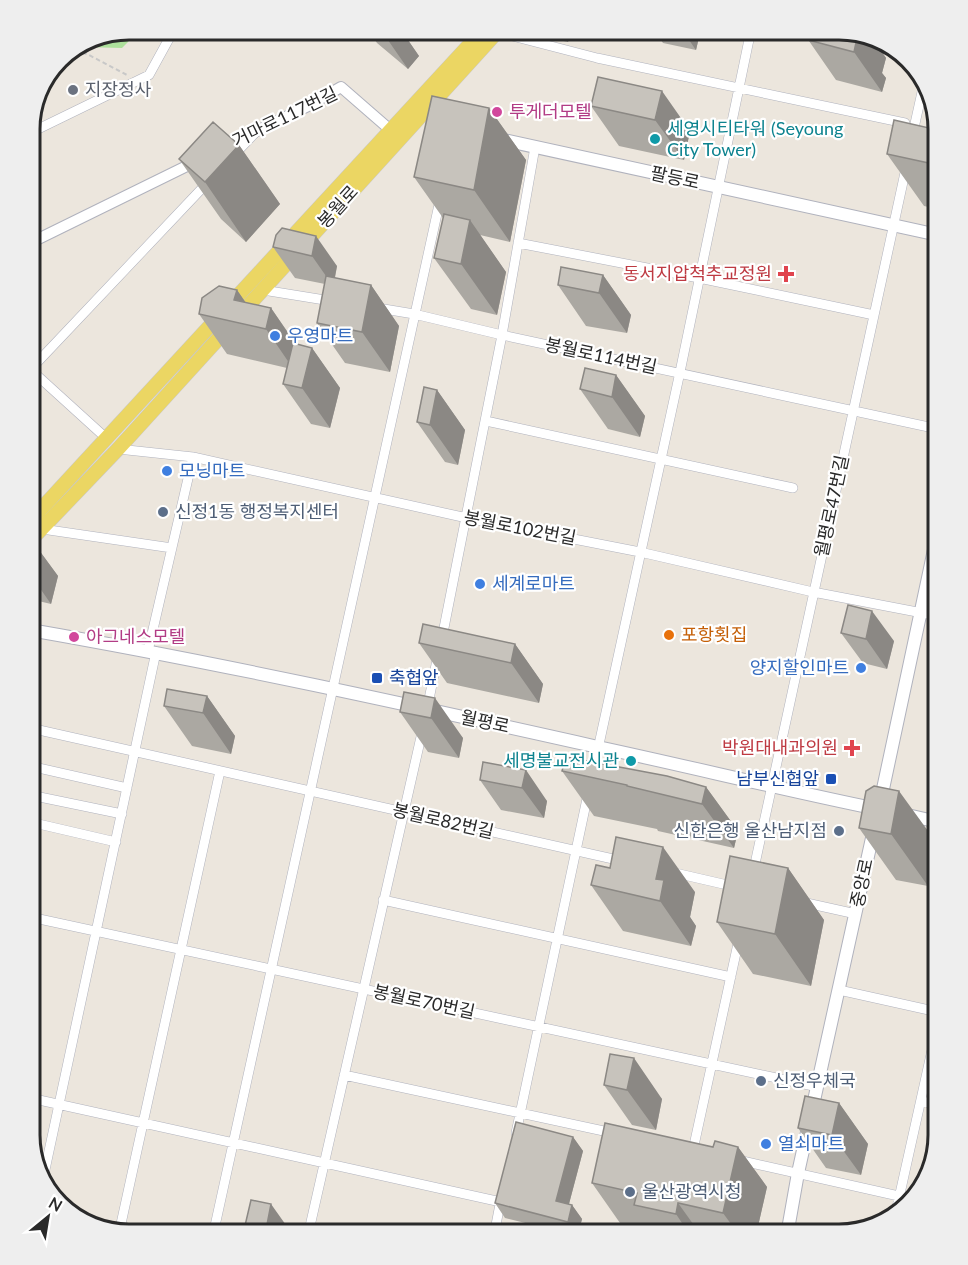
<svg xmlns="http://www.w3.org/2000/svg" width="968" height="1265" font-family="Lato,'Noto Sans KR',sans-serif">
	<rect width="100%" height="100%" fill="#ece6dd"/>
	<path fill="#ade09b" d="M124,32l11,3 -13,13 -39,-1z"/>
	<g fill="none" stroke-linecap="round" stroke-linejoin="round">
		<g stroke="#b0b2bd" stroke-width="10">
			<path id="minor" d="M230,30h143
				M497,32l100,26 308,65
				M30,133l119,-58 22,-40 8,-5
				M912,137l12,-54
				M232,157l24,-25
				M518,243l181,35 175,37
				M263,290l68,11
				M378,308l36,6 88,21 436,94
				M30,369l76,69
				M30,370l178,-188
				M486,421l307,67
				M118,449l75,8 274,61 173,34 173,40 125,24
				M42,529l130,19
				M442,638l60,-303 33,-188
				M148,651l45,-194
				M427,709l11,-54
				M30,728l592,133
				M30,766l97,22
				M593,772l87,-400 71,-342
				M30,795l92,19
				M30,822l86,20
				M671,872l65,15
				M753,873l153,-705
				M383,900l348,77
				M802,902l54,12
				M30,917l788,170
				M839,990l99,22
				M344,1075l269,58
				M30,1098l471,104
				M921,1101l17,4
				M516,1133l72,-339
				M693,1150l46,-211
				M738,1160l174,39
				M43,1179l113,-527
				M895,1216l43,-193
				M119,1233l101,-462
				M213,1235l227,-1035
				M308,1235l115,-507
				M494,1235l7,-36"/>
		</g>
		<g stroke="#b0b2bd" stroke-width="12">
			<path id="tertiary" d="M224,147l84,-41 33,-19 54,47
				M30,243l167,-82"/>
		</g>
		<g stroke="#b0b2bd" stroke-width="14">
			<path id="secondary" d="M499,139l439,96
				M30,630c190,33 380,75 568,117 93,20 186,43 279,62
				M880,803l58,-272
				M903,814l35,8
				M787,1235l11,-62 76,-344"/>
		</g>
		<g stroke="#c8c8c8" stroke-width="15">
			<path id="primary" d="M30,521l453,-491
				M30,541l88,-92 381,-419"/>
		</g>
		<path stroke="#c8c8c8" stroke-width="2" stroke-dasharray="4.5 3" stroke-linecap="butt" d="M75,51l12,3 40,21"/>
		<use href="#minor" stroke="#fff" stroke-width="9"/>
		<use href="#tertiary" stroke="#fff" stroke-width="10"/>
		<use href="#secondary" stroke="#fff" stroke-width="12"/>
		<use href="#primary" stroke="#ebd663" stroke-width="14"/>
	</g>
	<path fill="#aba8a2" d="M368,30h33l18,26 -11,13 -31,-26z
		M430,30h19l-9,10z
		M528,30h43l-3,12 -37,-8z
		M654,30h43l3,3 -4,17 -33,-7z
		M789,30h56l28,9 13,19 -4,15 4,5 -4,14 -46,-12 -27,-39 -14,-3z
		M598,77l92,54 -6,29 -65,-14 -28,-40z
		M489,108l37,52 -16,82 -30,-7 26,37 -9,43 -26,-6 -37,-51 9,-40 -29,-41z
		M938,130v79l-14,-3 -37,-52z
		M239,145l41,59 -34,38 -25,-23 -42,-60z
		M276,235l61,31 -2,12 36,7 28,41 -9,46 -45,-9 -28,-40 8,-39 -30,-6 -22,-31z
		M603,275l28,40 -4,18 -41,-7 -28,-41z
		M237,290l9,13 25,5 25,36 16,4 28,40 -10,40 -19,-4 -28,-40 4,-16 -60,-14 -28,-40z
		M616,375l29,41 -5,21 -32,-8 -28,-40z
		M437,390l28,40 -7,35 -13,-3 -28,-40z
		M30,544l6,2 22,30 -7,28 -21,-5z
		M841,633l53,8 -7,28 -24,-6z
		M419,643l96,1 28,40 -4,19 -92,-20z
		M404,692l59,46 -4,20 -31,-6 -28,-40z
		M207,696l28,40 -4,18 -39,-8 -28,-40z
		M483,762l64,39 -3,17 -43,-8 -21,-30z
		M562,771l144,16 32,44 -4,17 -76,-17 -1,-2 -63,-13z
		M859,828l77,14 -8,44 -32,-6z
		M788,868l36,52 -13,66 -58,-12 -36,-52z
		M591,885l104,7 -5,25 6,9 -5,20 -68,-15z
		M610,1054l52,45 -6,31 -24,-5 -28,-40z
		M839,1103l29,41 -7,31 -35,-7 -28,-40z
		M573,1137l10,14 -14,53 3,1 10,14 -3,11 -21,1 -53,-13 -10,-15z
		M713,1147h25l29,40 -11,48h-101l-3,-4 -32,-8 -28,-40z"/>
	<path fill="#8b8884" d="M381,30h20l18,26 -11,13z
		M434,30h15l-9,10z
		M560,30h11l-3,12z
		M682,30h15l3,3 -4,17z
		M854,33l19,6 13,19 -4,15 4,5 -4,14 -28,-40 -1,-15z
		M662,91l28,40 -6,29 -29,-40z
		M489,108l37,52 -16,82 -36,-52z
		M239,145l41,59 -34,38 -41,-60z
		M470,220l36,52 -9,43 -36,-51z
		M316,236l21,30 -4,20 -21,-30z
		M603,275l28,40 -4,18 -28,-40z
		M371,285l28,41 -9,46 -28,-40z
		M237,290l27,39 -30,-29z
		M271,308l28,41 -5,21 -28,-41z
		M312,348l28,40 -10,40 -28,-40z
		M616,375l29,41 -5,21 -28,-40z
		M437,390l28,40 -7,35 -28,-40z
		M36,546l22,30 -7,28 -21,-30z
		M872,611l22,30 -7,28 -21,-30z
		M515,644l28,40 -4,19 -28,-40z
		M207,696l28,40 -4,18 -28,-41z
		M435,698l28,40 -4,20 -28,-40z
		M526,770l21,31 -3,17 -22,-30z
		M706,787l32,44 -4,17 -32,-44z
		M899,791l37,51 -8,44 -37,-52z
		M663,847l32,45 -5,25 6,9 -5,20 -31,-45 -4,-22z
		M788,868l36,52 -13,66 -36,-52z
		M634,1058l28,41 -6,31 -29,-40z
		M839,1103l29,41 -7,31 -29,-40z
		M573,1137l10,14 -17,64 -10,-14z
		M738,1147l29,40 -11,48h-17l-16,-22z
		M678,1203l23,32h-11l-14,-21z
		M271,1204l22,31h-28z
		M572,1205l10,14 -4,16h-2l-8,-13z"/>
	<path fill="#c7c3bc" stroke="#8b8884" stroke-width="1.5" d="M810,30h35l9,3 -1,4 4,1 -3,14 -46,-12z
		M598,77l64,14 -7,29 -64,-14z
		M432,96l57,12 -15,82 -60,-13z
		M894,120l44,10v35l-51,-11z
		M213,122l26,23 -34,37 -26,-23z
		M444,214l26,6 -9,44 -27,-6z
		M282,228l34,8 -4,20 -39,-9 3,-12z
		M561,267l42,8 -4,18 -41,-8z
		M326,276l45,9 -9,47 -45,-9z
		M219,286l18,4 -3,10 37,8 -5,21 -67,-15 3,-16z
		M293,343l19,5 -10,40 -19,-4z
		M585,368l31,7 -4,22 -32,-8z
		M424,387l13,3 -7,35 -13,-3z
		M30,544l6,2 -6,27z
		M848,605l24,6 -6,28 -25,-6z
		M423,624l92,20 -4,19 -92,-20z
		M167,689l40,7 -4,17 -39,-7z
		M404,692l31,6 -4,20 -31,-6z
		M566,757l101,19 39,11 -4,17 -75,-18v-1l-65,-14z
		M483,762l43,8 -4,18 -42,-8z
		M874,786l25,5 -8,43 -32,-6 7,-37z
		M616,837l47,10 -7,32 8,1 -4,21 -69,-16 5,-20 14,3z
		M730,856l58,12 -13,66 -58,-12z
		M610,1054l24,4 -7,32 -23,-5z
		M805,1096l34,7 -7,32 -34,-7z
		M516,1122l57,15 -17,64 16,4 -4,17 -73,-19z
		M605,1123l108,24 2,-6 23,6 -15,66 -45,-10 -2,11 -42,-9 3,-12 -45,-10z
		M251,1200l20,4 -6,31 -22,-1z
		M559,1225l42,10h-44z"/>
	<circle fill="#6b7280" stroke="#fff" stroke-width="2" cx="73" cy="90" r="6"/>
	<g fill="#d1479c" stroke="#fff" stroke-width="2">
		<circle cx="497" cy="112" r="6"/>
		<circle cx="74" cy="637" r="6"/>
	</g>
	<g fill="#0f9aa8" stroke="#fff" stroke-width="2">
		<circle cx="655" cy="139" r="6"/>
		<circle cx="631" cy="761" r="6"/>
	</g>
	<g fill="#e0444e" stroke="#fff" stroke-width="2">
		<path d="M783 265h6v6h6v6h-6v6h-6v-6h-6v-6h6z"/>
		<path d="M849 739h6v6h6v6h-6v6h-6v-6h-6v-6h6z"/>
	</g>
	<g fill="#3f7fe0" stroke="#fff" stroke-width="2">
		<circle cx="275" cy="336" r="6"/>
		<circle cx="167" cy="471" r="6"/>
		<circle cx="480" cy="584" r="6"/>
		<circle cx="861" cy="668" r="6"/>
		<circle cx="766" cy="1144" r="6"/>
	</g>
	<g fill="#5c6f8a" stroke="#fff" stroke-width="2">
		<circle cx="163" cy="512" r="6"/>
		<circle cx="839" cy="831" r="6"/>
		<circle cx="761" cy="1081" r="6"/>
		<circle cx="630" cy="1192" r="6"/>
	</g>
	<circle fill="#e8710a" stroke="#fff" stroke-width="2" cx="669" cy="635" r="6"/>
	<g fill="#1a4fb4" stroke="#fff" stroke-width="2">
		<rect x="371" y="672" width="12" height="12" rx="3"/>
		<rect x="825" y="773" width="12" height="12" rx="3"/>
	</g>
	<g text-anchor="middle" stroke-width="4.5" stroke-linejoin="round" paint-order="stroke">
		<g font-size="18" fill="#5b616d" stroke="#fff" text-anchor="start">
			<text x="85" y="96">지장정사</text>
		</g>
		<g font-size="18" fill="#b23c85" stroke="#fff" text-anchor="start">
			<text x="509" y="118">투게더모텔</text>
			<text x="86" y="643">아그네스모텔</text>
		</g>
		<g font-size="18" fill="#2a2a2a" stroke="#fff">
			<text transform="translate(285 117) rotate(-26)" y="6">거마로117번길</text>
			<text transform="translate(675 178) rotate(12)" y="6">팔등로</text>
			<text transform="translate(338 207) rotate(-48)" y="6">봉월로</text>
			<text transform="translate(601 356) rotate(12)" y="6">봉월로114번길</text>
			<text transform="translate(832 506) rotate(-78)" y="6">월평로47번길</text>
			<text transform="translate(520 528) rotate(11)" y="6">봉월로102번길</text>
			<text transform="translate(485 722) rotate(12)" y="6">월평로</text>
			<text transform="translate(443 821) rotate(13)" y="6">봉월로82번길</text>
			<text transform="translate(862 883) rotate(-78)" y="6">중앙로</text>
			<text transform="translate(424 1002) rotate(12)" y="6">봉월로70번길</text>
		</g>
		<g font-size="18" fill="#0d838f" stroke="#fff" text-anchor="start">
			<text x="667" y="135">세영시티타워 (Seyoung<tspan x="667" dy="21">City Tower)</tspan></text>
			<text x="619" y="767" text-anchor="end">세명불교전시관</text>
		</g>
		<g font-size="18" fill="#be3a42" stroke="#fff" text-anchor="end">
			<text x="772" y="280">동서지압척추교정원</text>
			<text x="838" y="754">박원대내과의원</text>
		</g>
		<g font-size="18" fill="#366cbe" stroke="#fff" text-anchor="start">
			<text x="287" y="342">우영마트</text>
			<text x="179" y="477">모닝마트</text>
			<text x="492" y="590">세계로마트</text>
			<text x="849" y="674" text-anchor="end">양지할인마트</text>
			<text x="778" y="1150">열쇠마트</text>
		</g>
		<g font-size="18" fill="#4e5e75" stroke="#fff" text-anchor="start">
			<text x="175" y="518">신정1동 행정복지센터</text>
			<text x="827" y="837" text-anchor="end">신한은행 울산남지점</text>
			<text x="773" y="1087">신정우체국</text>
			<text x="642" y="1198">울산광역시청</text>
		</g>
		<g font-size="18" fill="#c56008" stroke="#fff" text-anchor="start">
			<text x="681" y="641">포항횟집</text>
		</g>
		<g font-size="18" fill="#164399" stroke="#fff" text-anchor="start">
			<text x="389" y="684">축협앞</text>
			<text x="819" y="785" text-anchor="end">남부신협앞</text>
		</g>
	</g>
	<path d="M0 0H968V1265H0ZM129 40H839A89 89 0 0 1 928 129V1135A89 89 0 0 1 839 1224H129A89 89 0 0 1 40 1135V129A89 89 0 0 1 129 40Z" fill="#eee" fill-rule="evenodd"/>
	<path fill="none" stroke="#2a2a2a" stroke-width="3" d="M129 40H839A89 89 0 0 1 928 129V1135A89 89 0 0 1 839 1224H129A89 89 0 0 1 40 1135V129A89 89 0 0 1 129 40Z"/>
	<g transform="translate(48 1217) rotate(30)" stroke="#ffffff" stroke-width="4.5" paint-order="stroke">
	<path d="M0-4.5L10 22L0 15L-10 22Z" fill="#2a2a2a"/>
	<text y="-9" font-size="16" font-weight="bold" text-anchor="middle" fill="#2a2a2a">N</text>
	</g>
</svg>
